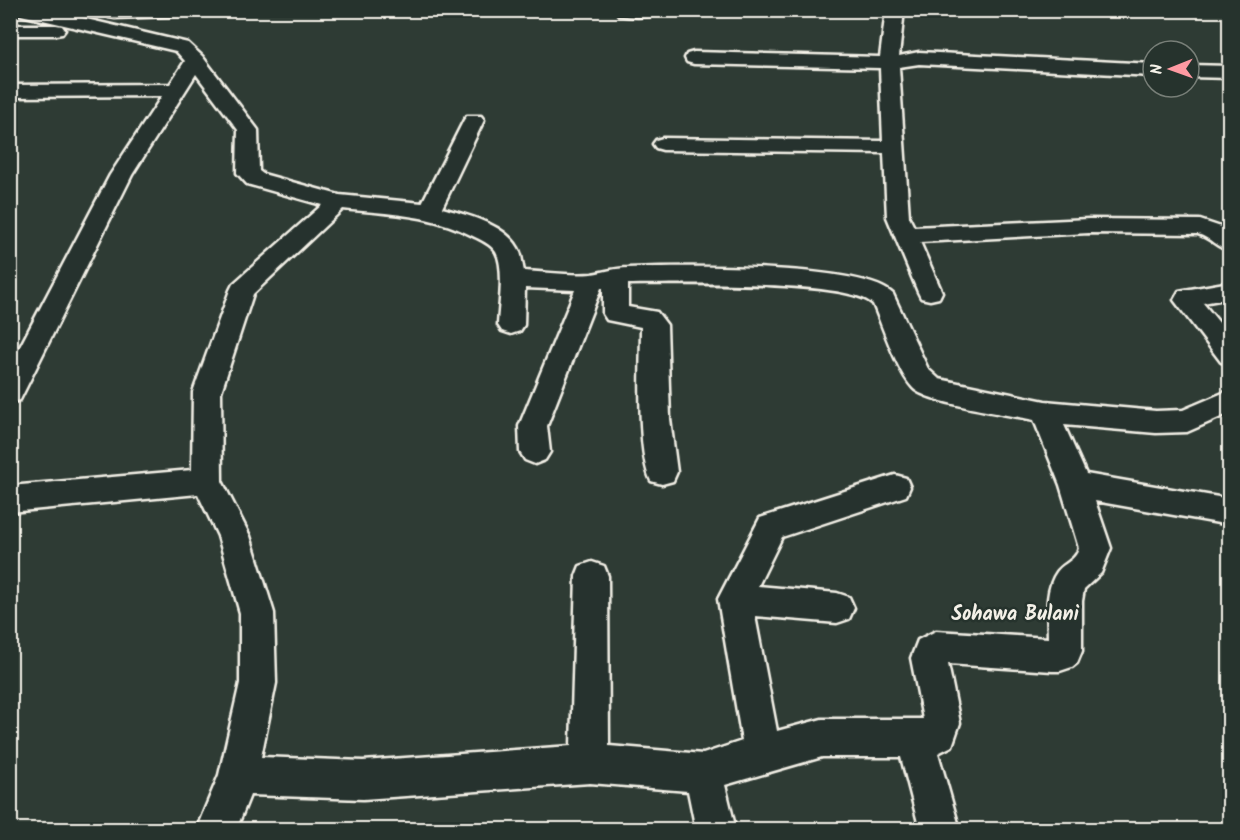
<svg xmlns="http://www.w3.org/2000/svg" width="1240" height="840" font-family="Kalam,sans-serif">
	<rect width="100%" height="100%" fill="#2e3b34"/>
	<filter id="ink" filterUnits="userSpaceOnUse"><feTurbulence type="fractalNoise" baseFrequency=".0167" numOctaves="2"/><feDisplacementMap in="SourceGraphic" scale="12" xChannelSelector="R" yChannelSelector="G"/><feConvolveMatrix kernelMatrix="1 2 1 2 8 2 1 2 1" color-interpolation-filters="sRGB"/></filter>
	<g filter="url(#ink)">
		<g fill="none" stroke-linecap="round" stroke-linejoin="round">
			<g stroke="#f4f1e8" stroke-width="5">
				<path id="street" d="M13,10h35l140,33 14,13 56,74 1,41 4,3 76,21 83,8 42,-83 3,-4h14l3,4 -42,88c24,7 63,16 76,40 4,6 4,16 6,23 22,1 46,5 68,3 12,-2 24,-6 36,-6 50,-2 233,-5 265,26l35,75 11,10 106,22 111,10 27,-1 47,-20v23l-43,19 -31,1 -92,-8 22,49 144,25v26l-135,-24 16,47 -10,25 -17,16 -2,12v50l-5,12 -5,4 -12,4h-8l-104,-7 12,59 -8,23 -14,7 22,77h-40l-19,-73h-79l-97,28 11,45h-40l-8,-39 -98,-8 -227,16 -113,-4 -14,35h-40l23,-55 21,-92v-70l-22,-77 -20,-42 -188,18v-26l182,-16 1,-78 37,-102 3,-6 89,-79 -75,-21 -10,-11 1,-43 -42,-56 -64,101 -112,225 -10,3v-37l100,-191 52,-79 -152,1v-12l160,-1 15,-23 -9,-10 -155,-36zM343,209c47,5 88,5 130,27 8,4 18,8 23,16 9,16 3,54 2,73l4,6 9,3 9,-3 4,-6 1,-37 50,2 -56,136 1,26 5,8 10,4 10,-4 5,-8 -3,-26 54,-138h2v26l4,6 34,7c0,36 -5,124 10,154l11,3 11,-3 4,-9 -7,-53 -3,-94 -10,-13 -29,-5v-23c42,0 220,-5 245,20 10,23 24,67 40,84 13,15 98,27 121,32l26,65 19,63c-3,13 -16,15 -22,24 -13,18 -9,46 -9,66l-112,-7 -18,9 -7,18 12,61h-101l-45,12 -22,-115 82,7 12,-4 5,-11 -5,-11 -12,-4 -79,-7 24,-49 124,-41 4,-9 -4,-9 -11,-3 -135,43 -42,81 24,142 -39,13 -94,-8 -1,-170 -4,-10 -12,-4 -12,4 -4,10 -5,170 -208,15 -102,-4 15,-74 -2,-70 -24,-77 -28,-55 -1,-89 32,-98z
					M108,10h97l-8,5 -82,3 -6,-1 -3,-4z
					M663,10c-8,9 -33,7 -44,5l-3,-4z
					M886,10h18l-5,46 20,-4 234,12v12l-234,-12 -20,3 10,150 5,10 175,-8 111,1 30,10v21c-13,-3 -19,-13 -32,-17l-109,-1 -169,9 22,50 -3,6 -9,2 -9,-2 -3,-6 -31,-75 -3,-64 -221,-3 -7,-2 -3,-4 3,-4 7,-2 220,3 -3,-73 -186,-4 -7,-2 -2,-4 2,-4 7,-2 186,5z
					M10,25h46l6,1 3,4 -3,4 -6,1h-46z
					M1189,65l41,1v12l-41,-1z
					M1230,282v16l-27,5 27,33v28l-9,-2 -47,-62 5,-9z"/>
			</g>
			<use href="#street" fill="#26332d" fill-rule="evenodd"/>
		</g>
	</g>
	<g text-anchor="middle" stroke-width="5" stroke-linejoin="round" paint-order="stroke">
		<g font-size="20" font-weight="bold" fill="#f4f1e8" stroke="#26332d">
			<text x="1015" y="620">Sohawa Bulani</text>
		</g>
	</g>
	<rect width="1240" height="840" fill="none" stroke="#26332d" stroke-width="36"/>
	<rect x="18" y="18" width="1204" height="804" fill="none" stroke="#f4f1e8" stroke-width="2" filter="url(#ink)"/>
	<g transform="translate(1171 69) rotate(269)"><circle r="28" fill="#26332d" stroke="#787f78" stroke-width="1.5"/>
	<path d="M0-4.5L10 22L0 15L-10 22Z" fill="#ff9aa2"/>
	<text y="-9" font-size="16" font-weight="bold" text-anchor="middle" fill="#f4f1e8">N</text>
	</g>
</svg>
